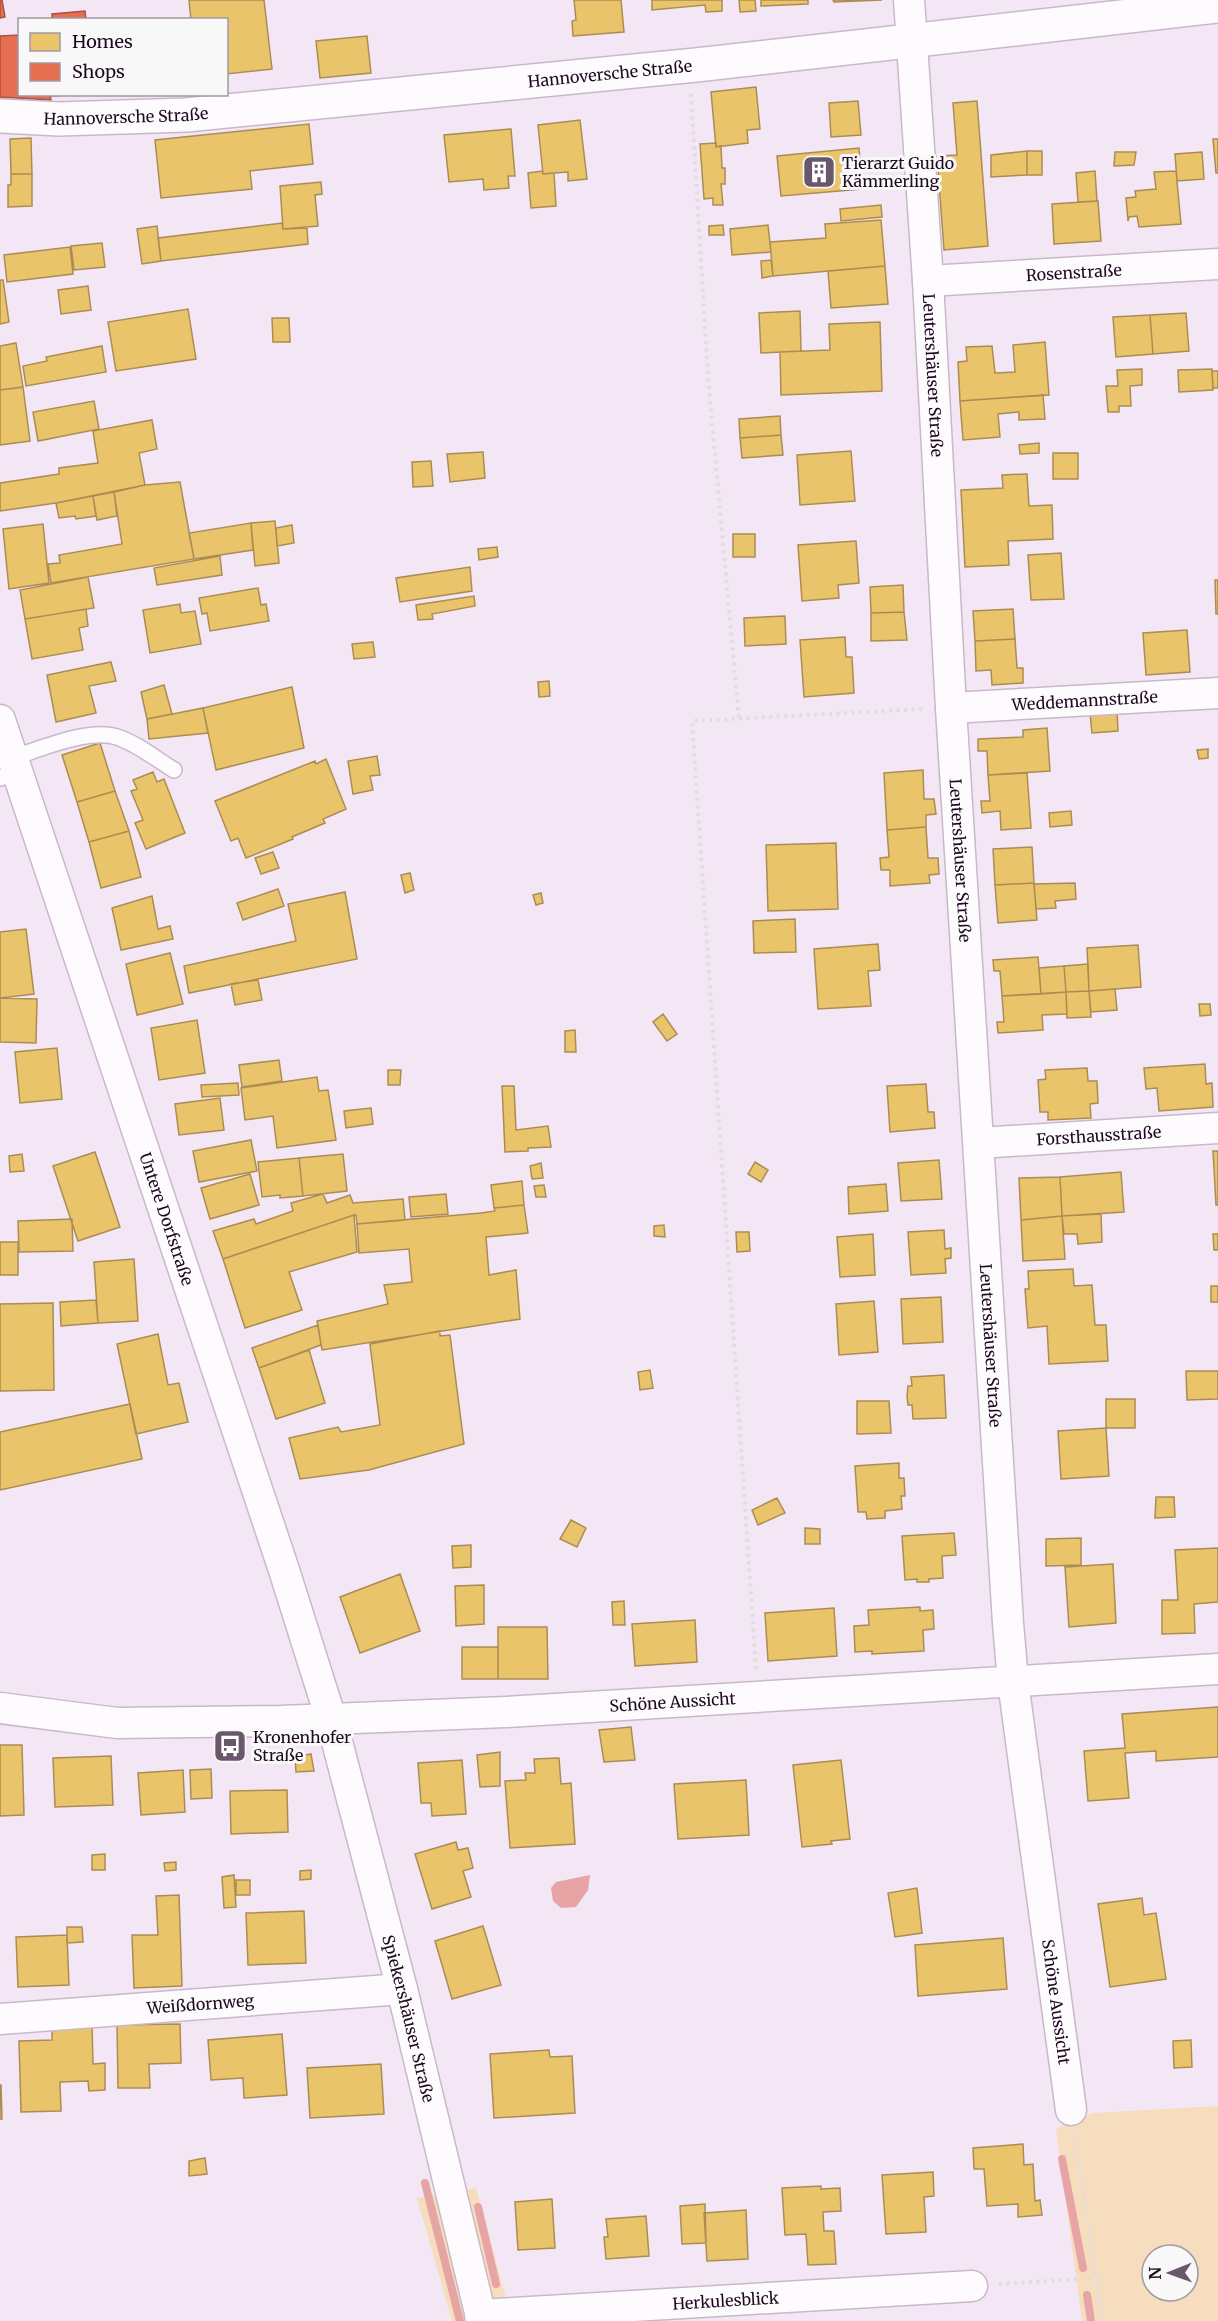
<svg xmlns="http://www.w3.org/2000/svg" width="1218" height="2321" font-family="Merriweather,serif">
	<rect width="100%" height="100%" fill="#f4e7f5"/>
	<path fill="#f6ddbd" fill-rule="evenodd" d="M1218,2106v215h-136l-26,-192 36,-16zM1152,2255h36v36h-36z
		M476,2188l36,133h-60l-35,-123z"/>
	<path fill="#e7a4a4" d="M590,1875l-2,15 -12,17 -15,1 -8,-7 -2,-13 5,-6z"/>
	<path fill="#e9c46a" stroke="#ac8c54" stroke-width="1.5" d="M189,0h75l8,69 -46,5v-54h-35z
		M574,0h47l3,32 -51,4 -1,-15 4,-1z
		M652,0h70v11l-16,1 -1,-7 -53,5z
		M739,0h16l1,11 -16,1z
		M761,0h47v4l-47,2z
		M833,0h49l-48,2z
		M367,36l4,37 -51,5 -4,-37z
		M756,87l4,42 -13,1 1,13 -32,4 -5,-55z
		M858,101l3,34 -30,2 -2,-34z
		M977,101l11,145 -44,4 -7,-94 20,-1 -4,-52z
		M580,120l7,59 -19,2v-9l-25,2 -5,-49z
		M309,124l4,40 -63,7 2,18 -91,9 -6,-58z
		M511,129l4,47h-7l1,12 -25,2 -1,-11 -34,3 -5,-47z
		M31,138l1,36h-21l-1,-35z
		M1213,139h5v34h-2z
		M716,143v4l5,-1 1,22h3v16h-4l2,21h-10v-7l-9,1 -4,-55z
		M859,148l3,41 -81,7 -4,-40z
		M1027,151v24l-36,2v-22z
		M1027,151h15v24h-15z
		M1115,152h21l-2,13 -20,1z
		M1202,152l2,27 -27,2 -2,-27z
		M542,171l1,3 11,-1 2,33 -25,2 -3,-35z
		M1095,171l2,30 -19,1 -2,-29z
		M1176,171l5,53 -42,3 -2,-11 -8,1 -1,4 -2,-23 10,-1 -1,-6 21,-2 -2,-17z
		M11,174h21v32l-24,1v-22h3z
		M321,182l1,12 -7,1 3,31 -35,3 -3,-43z
		M1098,201l3,40 -47,3 -2,-40z
		M881,205l1,12 -41,4 -1,-12z
		M881,220l4,46 -112,10 -3,-34 56,-4 -1,-14z
		M282,223l1,6 24,-1 1,16 -147,17 -3,-23z
		M723,225l1,10h-15v-9z
		M768,225l3,27 -39,3 -2,-26z
		M157,226l4,35 -19,3 -5,-35z
		M102,243l3,24 -31,3 -3,-24z
		M70,247l3,27 -66,8 -3,-27z
		M771,260l2,16 -11,2 -1,-17z
		M885,266l3,38 -57,4 -3,-37z
		M0,280h3l6,42 -9,2z
		M88,286l3,24 -30,4 -3,-24z
		M188,309l8,50 -80,12 -8,-49z
		M800,311l1,40 -40,2 -2,-40z
		M1186,313l3,38 -36,3 -3,-39z
		M1150,315l3,39 -37,3 -3,-40z
		M272,318h17l1,24h-17z
		M880,322l2,69 -101,4 -1,-43 50,-2 -1,-26z
		M1045,342l4,53 -89,6 -2,-39 9,-1 -1,-14 26,-1 3,27 20,-1 -2,-27z
		M16,343l7,44 -23,3v-44z
		M102,346l4,26 -80,14 -3,-20 24,-5 -1,-4z
		M1142,369v16l-12,1 1,20h-12v6h-11l-2,-26h12l-1,-16z
		M1212,369l1,21 -34,2 -1,-22z
		M1212,371h6v17h-5z
		M23,387l7,54 -30,4v-55z
		M1043,395l2,24 -26,1v-8l-21,2 2,23 -37,3 -3,-39z
		M94,401l5,28 -61,12 -5,-29z
		M780,416l1,19 -41,3 -1,-19z
		M152,420l5,29 -18,4 6,32 -89,18 -56,8v-28l59,-9v-6l39,-5 -5,-32z
		M781,435l2,20 -41,3 -2,-20z
		M1039,443v10l-19,1 -1,-9z
		M851,451l4,50 -55,4 -3,-50z
		M483,452l2,26 -35,4 -3,-28z
		M1053,453h25v26h-25z
		M431,461l2,25 -20,1 -1,-25z
		M1027,474l2,32 23,-1 1,34 -45,2 1,24 -44,2 -4,-77 42,-2 -1,-13z
		M180,482l14,77 -143,24 -3,-19 12,-1 -1,-8 63,-11 -8,-52 31,-7z
		M114,492l3,24 -20,4 -4,-24z
		M93,496l3,20 -20,3 -1,-3 -16,2 -3,-15z
		M275,521l4,42 -24,3 -4,-43z
		M251,523l2,27 -59,9 -5,-26z
		M43,524l6,59 -40,6 -6,-60z
		M292,525l2,18 -17,3 -1,-18z
		M733,534h22v23h-22z
		M856,541l3,42 -21,2 1,13 -37,3 -4,-56z
		M497,547l1,10 -19,3 -1,-11z
		M1061,553l3,46 -33,1 -3,-45z
		M220,556l2,19 -65,10 -3,-17z
		M470,567l2,24 -72,11 -4,-24z
		M88,577l6,31 -69,11 -5,-29z
		M1215,580h3v34h-2z
		M903,585l1,27 -33,1 -1,-26z
		M258,588l3,17 5,-1 3,17 -59,10 -3,-18 -5,1 -3,-16z
		M474,596l1,10 -43,8 1,5 -15,1 -2,-15z
		M180,604l1,9 14,-2 6,33 -51,9 -7,-43z
		M86,609l2,17 -9,2 4,22 -51,9 -7,-40z
		M1013,609l2,30 -40,2 -2,-30z
		M904,612l3,28 -36,1v-28z
		M785,616l1,28 -41,2 -1,-28z
		M1187,630l3,42 -44,3 -3,-42z
		M845,637l1,20h6l2,36 -50,4 -4,-57z
		M1015,639l2,29h6v15l-31,2 -1,-15 -15,1 -1,-30z
		M373,642l2,15 -21,2 -2,-15z
		M111,662l5,19 -27,5 7,27 -40,9 -9,-47z
		M549,681l1,15 -11,1 -1,-15z
		M164,685l8,29 -25,5 -6,-27z
		M292,687l12,61 -88,22 -13,-62z
		M203,708l5,25 -59,6 -2,-20z
		M1117,711l1,20 -26,2 -2,-20z
		M1047,728l3,43 -62,4 -1,-24h-9v-12l45,-2v-7z
		M100,743l15,48 -38,11 -15,-47z
		M1208,749v9l-9,1 -2,-9z
		M377,756l3,19 -10,1 3,14 -20,4 -5,-33z
		M326,759l20,50 -23,10 2,4 -33,14 1,2 -47,19 -8,-20 -7,3 -16,-40 100,-40 1,3z
		M923,770l1,29h10l2,15 -10,1v12l-39,3 -3,-57z
		M153,772l4,10 7,-3 21,54 -39,16 -11,-26 8,-3 -12,-29 6,-2 -4,-9z
		M1027,773l4,55 -30,2 -1,-19 -18,2 -1,-12h9l-2,-26z
		M115,791l14,40 -40,11 -12,-40z
		M1071,811l1,14 -22,2 -1,-14z
		M926,827l2,31h10l1,16 -10,1 1,8 -40,3v-16h-9l-1,-12 9,-1 -2,-27z
		M129,831l12,46 -40,11 -12,-46z
		M836,843l2,66 -70,2 -2,-66z
		M1032,847l2,36 -39,2 -2,-36z
		M273,852l6,16 -18,6 -6,-16z
		M410,873l4,17 -9,3 -4,-18z
		M1034,883l3,37 -39,3 -3,-38z
		M1075,883l1,16 -21,2 1,7 -20,1 -2,-25z
		M278,889l6,17 -41,14 -6,-17z
		M345,892l12,67 -168,34 -5,-27 112,-25 -8,-37z
		M541,893l2,10 -7,2 -3,-10z
		M152,896l6,33 12,-3 3,13 -52,11 -9,-42z
		M795,919l1,33 -42,1 -1,-32z
		M26,929l8,65 -34,4v-66z
		M878,944l2,26 -12,1 3,35 -53,3 -4,-60z
		M1138,945l3,42 -52,4 -2,-43z
		M170,953l13,51 -46,11 -11,-51z
		M1038,957l3,37 -39,2 -2,-25h-6l-1,-11z
		M1088,964l1,27 -23,1 -2,-26z
		M1064,966l2,26 -25,2 -2,-26z
		M258,980l4,20 -27,5 -4,-21z
		M1115,989l2,21 -26,2 -2,-21z
		M1089,991l2,26 -24,1 -1,-26z
		M1066,992l1,22 -25,1 1,15 -45,3 -1,-11h7l-2,-26z
		M0,998l37,1 -1,44 -36,-1z
		M1199,1004h11l1,11 -11,1z
		M663,1014l14,20 -10,7 -14,-19z
		M197,1020l8,53 -46,7 -8,-52z
		M575,1030l1,22h-11v-21z
		M57,1048l5,51 -42,4 -5,-51z
		M279,1060l3,21 -40,6 -3,-22z
		M1205,1064l1,20 6,-1 1,24 -54,4 -2,-23 -11,1 -2,-21z
		M1087,1068l1,13h9l1,22 -8,1 1,14 -43,2v-8h-8l-2,-32 8,-1 -1,-9z
		M388,1070h13l-1,15h-12z
		M317,1077l2,14 9,-1 8,50 -59,8 -4,-32 -28,4 -4,-32z
		M238,1083l1,12 -37,2 -1,-12z
		M926,1084l2,28h6l1,16 -45,4 -3,-46z
		M502,1086h12l2,44 32,-4 3,21 -23,1v3l-23,1z
		M220,1098l4,32 -45,5 -4,-31z
		M371,1108l2,16 -27,4 -2,-17z
		M251,1140l6,31 -58,11 -6,-31z
		M1213,1151h5v54h-2z
		M95,1152l25,75 -42,14 -25,-75z
		M22,1154l2,17 -14,1 -1,-16z
		M343,1154l4,37 -44,5 -4,-38z
		M299,1158l4,38 -23,2v-3l-18,2 -4,-35z
		M939,1160l3,39 -41,2 -3,-38z
		M755,1162l13,8 -7,12 -13,-8z
		M541,1163l2,15 -11,1 -2,-13z
		M1121,1172l3,40 -62,4 -2,-39z
		M250,1174l9,31 -49,14 -9,-31z
		M1060,1177l2,39 -41,4 -2,-42z
		M522,1181l2,24 -30,3 -3,-23z
		M886,1184l2,27 -39,3 -1,-27z
		M544,1185l2,12h-10l-2,-11z
		M323,1194l4,9 23,-8 3,8 50,-4 2,21 -48,4 -1,-9h-2l-131,44 -10,-28 41,-12 2,5 37,-13 -2,-8z
		M446,1194l2,20 -37,3 -2,-20z
		M524,1205l4,28 -42,4 3,38 27,-5 4,49 -198,31 -5,-29 71,-17 -4,-19 28,-3 -3,-33 -50,4 -2,-29 124,-11 14,-2 -1,-3z
		M1101,1214l1,28 -24,2 -1,-10h-13l-2,-18z
		M354,1215l3,37 -68,20 13,38 -57,18 -22,-69z
		M1062,1216l3,43 -42,2 -2,-41z
		M72,1219l1,32 -54,1 -1,-31z
		M664,1225l1,12 -11,-1v-10z
		M944,1230l1,19 6,-1v10l-6,1 1,14 -35,2 -3,-43z
		M736,1232h13l1,19 -13,1z
		M873,1234l2,41 -35,2 -3,-40z
		M1213,1234h5v16h-4z
		M0,1242h18v33h-18z
		M134,1259l4,62 -40,2 -4,-61z
		M1073,1269l1,17 18,-1 3,40h11l2,36 -59,3 -2,-38 -19,2 -3,-39h4l-1,-18z
		M1211,1286h7v16h-7z
		M941,1297l2,45 -40,2 -2,-45z
		M96,1300l2,23 -37,3 -1,-24z
		M874,1301l4,51 -39,3 -3,-51z
		M53,1303l1,87 -54,1v-87z
		M318,1325l3,20 -62,23 -7,-20z
		M440,1331v5l10,-1 14,109 -95,26 -69,9 -11,-41 49,-11 3,5 39,-7 -10,-81z
		M158,1334l10,51 11,-2 9,39 -52,12 -19,-90z
		M309,1350l16,53 -49,16 -17,-51z
		M650,1370l3,18 -13,2 -2,-18z
		M1186,1371h32v28l-31,1z
		M944,1375l2,43 -33,1 -1,-14h-4l-1,-8 1,-11h4l-1,-9z
		M1106,1399h29v29h-29z
		M857,1401h32l2,32 -34,1z
		M130,1404l12,55 -142,31v-58z
		M1106,1428l3,48 -48,3 -3,-48z
		M899,1463v15h5l1,18h-4l1,13 -17,2v7l-18,1 -1,-7h-8l-3,-46z
		M1156,1497h18l1,20 -20,1z
		M777,1498l8,15 -27,12 -6,-15z
		M571,1520l15,8 -9,19 -17,-8z
		M805,1528l15,1v15h-15z
		M954,1533l2,22 -14,1 1,22 -14,1v3h-12v-3l-12,1 -3,-44z
		M1081,1538v27l-35,1v-27z
		M471,1545v22l-18,1 -1,-22z
		M1218,1548v54l-24,2 1,29 -33,1v-34h16l-3,-50z
		M1113,1564l3,59 -47,4 -4,-60z
		M400,1574l20,57 -60,22 -20,-56z
		M484,1585v39l-28,2 -1,-40z
		M624,1601l1,24h-12l-1,-23z
		M920,1607v4l13,-1 1,19 -11,1 1,21 -52,3v-3l-17,1 -1,-26 15,-1 -1,-15z
		M834,1608l3,48 -69,5 -3,-48z
		M695,1620l2,42 -62,4 -3,-42z
		M498,1627h49l1,52h-50z
		M462,1647h36v32h-36z
		M1218,1707v50l-62,4v-10l-31,2 4,45 -41,3 -4,-50 41,-3 -3,-34z
		M631,1727l4,33 -31,2 -5,-32z
		M0,1745h22l2,70 -24,1z
		M500,1752v34l-20,1 -3,-32z
		M311,1754l3,17 -18,1 -1,-15z
		M111,1756l2,49 -58,2 -2,-49z
		M559,1758l2,26 10,-1 4,61 -65,4 -5,-67 21,-1 -1,-7h10l-1,-14z
		M462,1760l4,54 -34,2 -1,-13h-10l-3,-40z
		M841,1760l9,79 -19,2 1,3 -30,3 -9,-82z
		M211,1769l1,29 -21,1 -1,-29z
		M183,1770l2,42 -44,3 -3,-42z
		M746,1780l3,55 -71,4 -4,-55z
		M287,1790l1,42 -57,2 -1,-43z
		M456,1842l2,8 10,-2 5,20 -10,3 8,26 -39,12 -17,-55z
		M105,1854v16h-13v-15z
		M176,1862v8l-11,1 -1,-8z
		M311,1870v9l-11,1v-9z
		M234,1875l2,32 -12,1 -2,-31z
		M236,1880h14v15h-14z
		M917,1888l5,45 -27,4 -7,-44z
		M179,1895l3,91 -48,2 -2,-53h26l-2,-39z
		M1142,1898l2,17 12,-2 10,66 -56,8 -12,-83z
		M304,1911l2,52 -58,2 -2,-52z
		M483,1926l18,59 -49,14 -17,-58z
		M67,1927h15l1,15 -16,1z
		M67,1935l2,50 -51,2 -2,-50z
		M1003,1938l4,51 -89,7 -3,-51z
		M180,2024l1,39 -32,1 1,24h-32l-1,-63z
		M92,2025l1,39 12,-1v27l-16,1 -1,-10 -28,1 1,29 -40,1 -2,-71 33,-1v-14z
		M282,2034l5,61 -43,3 -1,-20 -32,2 -3,-40z
		M1191,2040l1,27 -18,1 -1,-27z
		M549,2050l1,7 22,-1 3,57 -81,5 -4,-64z
		M381,2064l3,50 -74,4 -3,-50z
		M0,2085h1l1,34h-2z
		M1023,2144l1,21 9,-1 2,37 5,-1 2,15 -24,2v-13l-31,2 -3,-37h-10l-1,-21z
		M205,2158l2,16 -18,2v-15z
		M933,2172l1,24 -10,1 2,35 -40,2 -4,-59z
		M821,2186v3l19,-1 1,23 -18,1 1,19h10l2,33 -28,1 -2,-31 -21,1 -3,-47z
		M552,2199l3,49 -37,2 -3,-48z
		M705,2204l1,39 -24,1 -2,-38z
		M746,2210l2,49 -41,2 -3,-48z
		M646,2216l3,40 -43,3 -2,-22h4l-2,-18z"/>
	<path fill="#e76f51" stroke="#ab5042" stroke-width="1.5" d="M0,0h2l3,17 -5,1z
		M85,11l1,9h-34v-6z
		M20,35v59l47,1 -17,1 1,4 -51,-3v-61z"/>
	<g fill="none" stroke-linecap="round" stroke-linejoin="round">
		<path stroke="#e7a4a4" stroke-width="8" d="M1062,2159l21,109
			M425,2183l35,138
			M478,2207l18,77
			M1087,2295l4,26"/>
		<g stroke="#c9b8ca" stroke-width="18">
			<path id="service" d="M12,758c28,-9 77,-30 105,-21 21,7 39,22 57,33
				M0,778l17,-5"/>
		</g>
		<g stroke="#c9b8ca" stroke-width="33">
			<g id="minor">
				<path id="s1" d="M909,0l19,281 23,427 57,915 5,59 58,428"/>
				<path id="s2" d="M928,281l290,-17"/>
				<path id="s3" d="M951,708l267,-15"/>
				<path id="s4" d="M0,720l284,850 47,149 71,270 80,332"/>
				<path id="s5" d="M979,1143l239,-15"/>
				<path id="s6" d="M0,1708l117,15 164,-2 225,-9 712,-43"/>
				<path id="s7" d="M0,2019l402,-30"/>
				<path id="s8" d="M480,2315l492,-29"/>
			</g>
		</g>
		<g stroke="#c9b8ca" stroke-width="36">
			<g id="secondary">
				<path id="s9" d="M0,116l59,3 127,-4 510,-50 522,-59"/>
			</g>
		</g>
		<path stroke="#e1dce1" stroke-width="4" stroke-dasharray="3 4.5" stroke-linecap="butt" d="M691,94l17,283 31,342
			M756,1669l-64,-948 231,-12
			M1075,2138l28,183
			M999,2284l98,-6"/>
		<use href="#service" stroke="#fdfbfe" stroke-width="15"/>
		<use href="#minor" stroke="#fdfbfe" stroke-width="30"/>
		<use href="#secondary" stroke="#fdfbfe" stroke-width="33"/>
	</g>
	<defs>
		<g id="building-square" transform="scale(1.725)"><rect x="-9" y="-9" width="18" height="18" rx="4" fill="#6a576b" stroke="#f8f8f8"/><path d="M-4-6H4V6H1V3H-1V6H-4ZM-2.5-4.3h1.7v1.8h-1.7ZM.8-4.3h1.7v1.8H.8ZM-2.5-1h1.7V.8h-1.7ZM.8-1h1.7V.8H.8Z" fill="#fff"/></g>
		<g id="bus-square" transform="scale(1.725)"><rect x="-9" y="-9" width="18" height="18" rx="4" fill="#6a576b" stroke="#f8f8f8"/><path d="M-5-6H5V4H4V6H2V4H-2V6H-4V4H-5ZM-3.5-4V0h7V-4ZM-3.5 1.2v1.5H-2V1.2ZM2 1.2v1.5H3.5V1.2Z" fill="#fff"/></g>
	</defs>
	<g fill-rule="evenodd">
		<use href="#building-square" x="819" y="172"/>
		<use href="#bus-square" x="230" y="1746"/>
	</g>
	<g text-anchor="middle" stroke-width="6" stroke-linejoin="round" paint-order="stroke">
		<g font-size="16" fill="#1f0920" stroke="#f8f8f8">
			<text dy="6" stroke="none"><textPath href="#s9" startOffset="612">Hannoversche Straße</textPath></text>
			<text dy="6" stroke="none"><textPath href="#s9" startOffset="126">Hannoversche Straße</textPath></text>
			<text dy="6" stroke="none"><textPath href="#s2" startOffset="146">Rosenstraße</textPath></text>
			<text dy="6" stroke="none"><textPath href="#s1" startOffset="376">Leutershäuser Straße</textPath></text>
			<text dy="6" stroke="none"><textPath href="#s3" startOffset="134">Weddemannstraße</textPath></text>
			<text dy="6" stroke="none"><textPath href="#s1" startOffset="862">Leutershäuser Straße</textPath></text>
			<text dy="6" stroke="none"><textPath href="#s5" startOffset="120">Forsthausstraße</textPath></text>
			<text dy="6" stroke="none"><textPath href="#s4" startOffset="526">Untere Dorfstraße</textPath></text>
			<text dy="6" stroke="none"><textPath href="#s1" startOffset="1348">Leutershäuser Straße</textPath></text>
			<text dy="6" stroke="none"><textPath href="#s6" startOffset="674">Schöne Aussicht</textPath></text>
			<text dy="6" stroke="none"><textPath href="#s1" startOffset="2008">Schöne Aussicht</textPath></text>
			<text dy="6" stroke="none"><textPath href="#s7" startOffset="201">Weißdornweg</textPath></text>
			<text dy="6" stroke="none"><textPath href="#s4" startOffset="1362">Spiekershäuser Straße</textPath></text>
			<text dy="6" stroke="none"><textPath href="#s8" startOffset="246">Herkulesblick</textPath></text>
		</g>
		<g font-size="16" fill="#1f0920" stroke="#f8f8f8" text-anchor="start">
			<text x="842" y="169">Tierarzt Guido<tspan x="842" dy="18">Kämmerling</tspan></text>
			<text x="253" y="1743">Kronenhofer<tspan x="253" dy="18">Straße</tspan></text>
		</g>
	</g>
	<rect x="18" y="18" width="210" height="78" fill="#f8f8f8" stroke="#a198a2" stroke-width="1.5"/>
	<rect x="30" y="33" width="30" height="18" fill="#e9c46a" stroke="#a198a2" stroke-width="1.5"/>
	<text x="72" y="48" font-size="18" fill="#1f0920">Homes</text>
	<rect x="30" y="63" width="30" height="18" fill="#e76f51" stroke="#a198a2" stroke-width="1.5"/>
	<text x="72" y="78" font-size="18" fill="#1f0920">Shops</text>
	<g transform="translate(1170 2273) rotate(269)"><circle r="28" fill="#f8f8f8" stroke="#a198a2" stroke-width="1.5"/>
	<path d="M0-4.5L10 22L0 15L-10 22Z" fill="#6a576b"/>
	<text y="-9" font-size="16" font-weight="bold" text-anchor="middle" fill="#1f0920">N</text>
	</g>
</svg>
